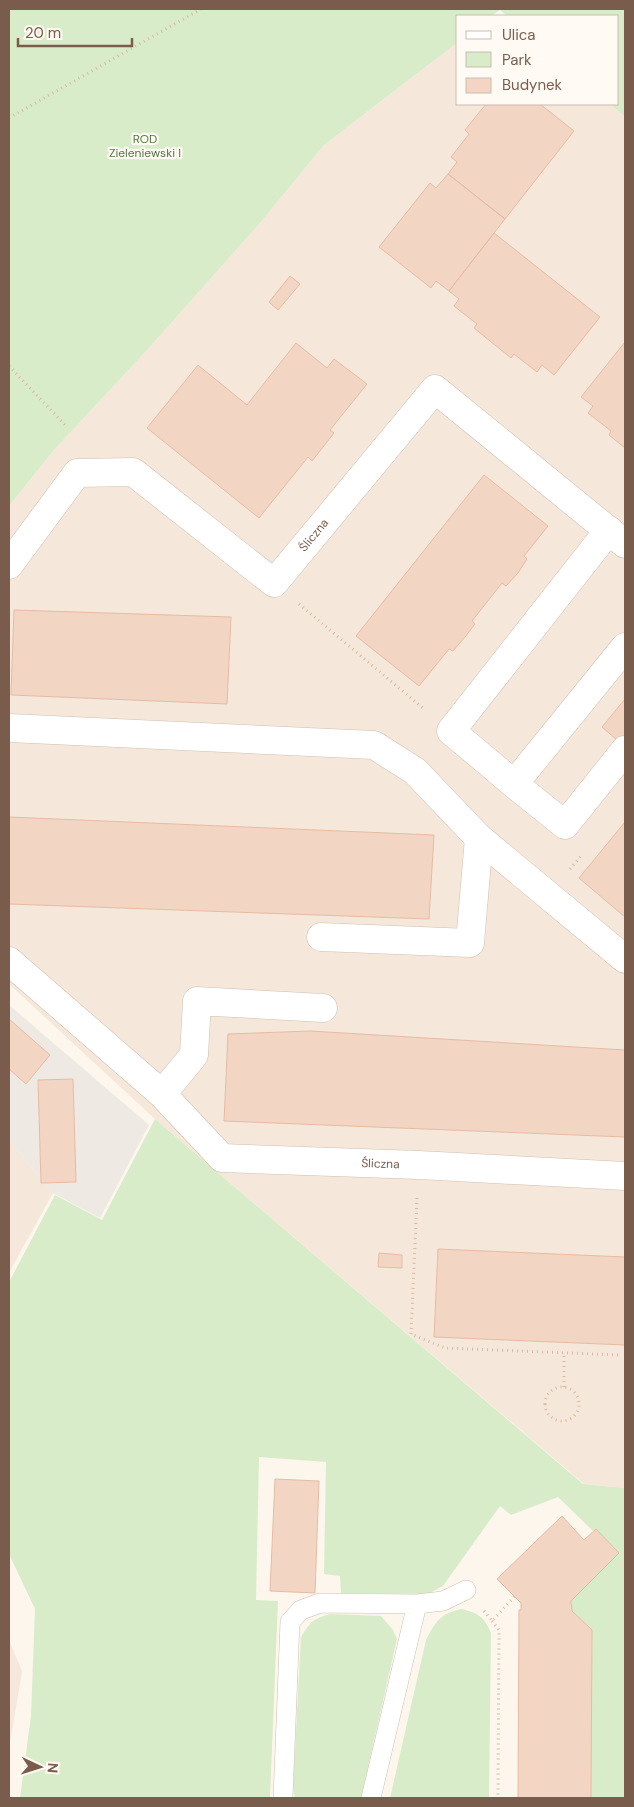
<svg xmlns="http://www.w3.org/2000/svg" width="634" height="1807" font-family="'DM Sans',sans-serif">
	<rect width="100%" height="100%" fill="#fdf6ec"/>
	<path fill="#f5e8da" d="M458,42v62h152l15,13v1371l-41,-4 -429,-365 -146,-135v-478l44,-55 95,-102 111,-125 65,-79z
		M9,1140l44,53 -44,80z
		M9,1640l13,31 -13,78z"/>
	<path fill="#efe9e4" d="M9,1005l140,120 -49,93 -47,-25 -44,-53z"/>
	<path fill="#d8ecc9" d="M9,9h616v108l-15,-13h8v-88h-111l-7,-6 -9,6h-33v26l-134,103 -65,79 -111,125 -95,102 -44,55z
		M155,1119l428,365 42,4v310h-34l1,-168 -20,-19 -1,-10 48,-48 -23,-24 -3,2 -35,-34 -47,18 -11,-9 -57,80 -15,8 -87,-1 -1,-17 -16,-2 2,-112 -67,-5 -3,143 22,1 -8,197h-250l11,-82 4,-107 -26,-55v-272l46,-87 47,25z
		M461,1609c17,4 23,7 30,24l-2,165h-99l36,-158c10,-19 14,-26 35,-31z
		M330,1614l51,2 12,14 4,9 -36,159h-66l-2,-10 8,-151c9,-15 12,-18 29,-23z"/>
	<path fill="#f3d5c3" stroke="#e6bba3" d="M486,104h54l34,27 -69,88 -57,-45 9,-12 -6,-5 18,-23 -4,-4z
		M448,174l57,45 -56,72 -13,-10 -5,7 -52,-41 51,-64 6,5z
		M494,233l106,84 -46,58 -12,-10 -5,7 -23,-18 -3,4 -37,-30 3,-4 -23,-18 5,-7 -10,-8z
		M290,276l10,8 -22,26 -9,-8z
		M625,342v106l-16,-13 2,-4 -23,-18 5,-7 -12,-9z
		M296,343l31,25 7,-9 33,25 -37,46 4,3 -22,28 -4,-4 -49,61 -112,-90 51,-63 49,40z
		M484,475l64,51 -24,30 3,3 -9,14 -12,13 -4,-3 -30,38 3,3 -10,13 -12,14 -4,-2 -30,37 -63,-50z
		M14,610l217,7 -4,87 -216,-9z
		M625,699v48l-23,-20z
		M9,817l425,18 -5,84 -420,-15z
		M625,822v95l-46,-39z
		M9,1019l41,36 -24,29 -17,-15z
		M310,1031l315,19v87l-401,-16 4,-87z
		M73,1079l3,103 -35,1 -3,-103z
		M438,1249l187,8v88l-191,-8z
		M379,1253l23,2v13l-24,-1z
		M275,1479l44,2 -4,112 -45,-2z
		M562,1516l22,24 12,-11 23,24 -48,48 1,10 20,19 -1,168h-73l1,-188h2v-7l-24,-24z"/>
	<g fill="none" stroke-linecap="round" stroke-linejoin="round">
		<g stroke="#d1beb0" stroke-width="20">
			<path id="lane" d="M283,1798l7,-176 11,-12 19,-7 97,1 26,-3 23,-11
				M371,1798l46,-194"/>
		</g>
		<g stroke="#d1beb0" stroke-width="29">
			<g id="street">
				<path id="s1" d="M9,565l68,-92 56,-1 141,111 161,-194 190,155"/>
				<path d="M625,647l-111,137 51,41 60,-75"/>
				<path d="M9,728l365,17 41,26 64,67 146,121"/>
				<path d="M514,784l-63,-53 158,-201"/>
				<path d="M321,937l149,6 9,-105"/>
				<path id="s2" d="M9,961l153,133 60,64 197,7 206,11"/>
				<path d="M162,1094l32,-39 3,-54 126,7"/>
			</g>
		</g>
		<path stroke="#d9b8a5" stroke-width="3" stroke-dasharray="1 4" stroke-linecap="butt" d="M9,118l192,-109
			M9,366l57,60
			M299,604l125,105
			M570,869l12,-14
			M417,1198l-6,136 34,14 174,7
			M545 1404a17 17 0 1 1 34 0a17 17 0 1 1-34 0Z
			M564,1387v-35
			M484,1611l8,10 23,-25
			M492,1621l7,9 -1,168"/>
		<use href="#lane" stroke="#fff" stroke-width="19"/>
		<use href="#street" stroke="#fff" stroke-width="28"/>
	</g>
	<g text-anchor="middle" stroke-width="4.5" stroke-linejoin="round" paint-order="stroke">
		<g font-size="12" fill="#537a41" stroke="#fffaf3">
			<text x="145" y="143">ROD<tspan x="145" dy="14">Zieleniewski I</tspan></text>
		</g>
		<g font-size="12" fill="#7a5c4d" stroke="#fffaf3">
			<text dy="4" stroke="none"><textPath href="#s1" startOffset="412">Śliczna</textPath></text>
			<text dy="4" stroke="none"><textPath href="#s2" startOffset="449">Śliczna</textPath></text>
		</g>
	</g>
	<rect width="634" height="1807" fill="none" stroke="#7a5c4d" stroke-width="20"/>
	<rect x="456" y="15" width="162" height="90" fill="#fffaf3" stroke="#cabbb1"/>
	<rect x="466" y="31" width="25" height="8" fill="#ffffff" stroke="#cabbb1"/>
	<text x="502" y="40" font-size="15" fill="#7a5c4d">Ulica</text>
	<rect x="466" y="52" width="25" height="15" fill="#d8ecc9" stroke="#cabbb1"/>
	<text x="502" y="65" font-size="15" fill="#7a5c4d">Park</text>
	<rect x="466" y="78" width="25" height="15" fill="#f3d5c3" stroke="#cabbb1"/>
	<text x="502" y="90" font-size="15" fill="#7a5c4d">Budynek</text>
	<g transform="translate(40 1767) rotate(94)" stroke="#fffaf3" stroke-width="4" paint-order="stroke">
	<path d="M0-4L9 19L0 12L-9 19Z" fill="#7a5c4d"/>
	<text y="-8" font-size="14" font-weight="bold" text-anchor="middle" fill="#7a5c4d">N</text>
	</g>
	<path d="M18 38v8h114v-8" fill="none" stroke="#7a5c4d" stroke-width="2.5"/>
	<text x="25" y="38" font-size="15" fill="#7a5c4d" stroke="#fffaf3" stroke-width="4" paint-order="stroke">20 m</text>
</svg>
